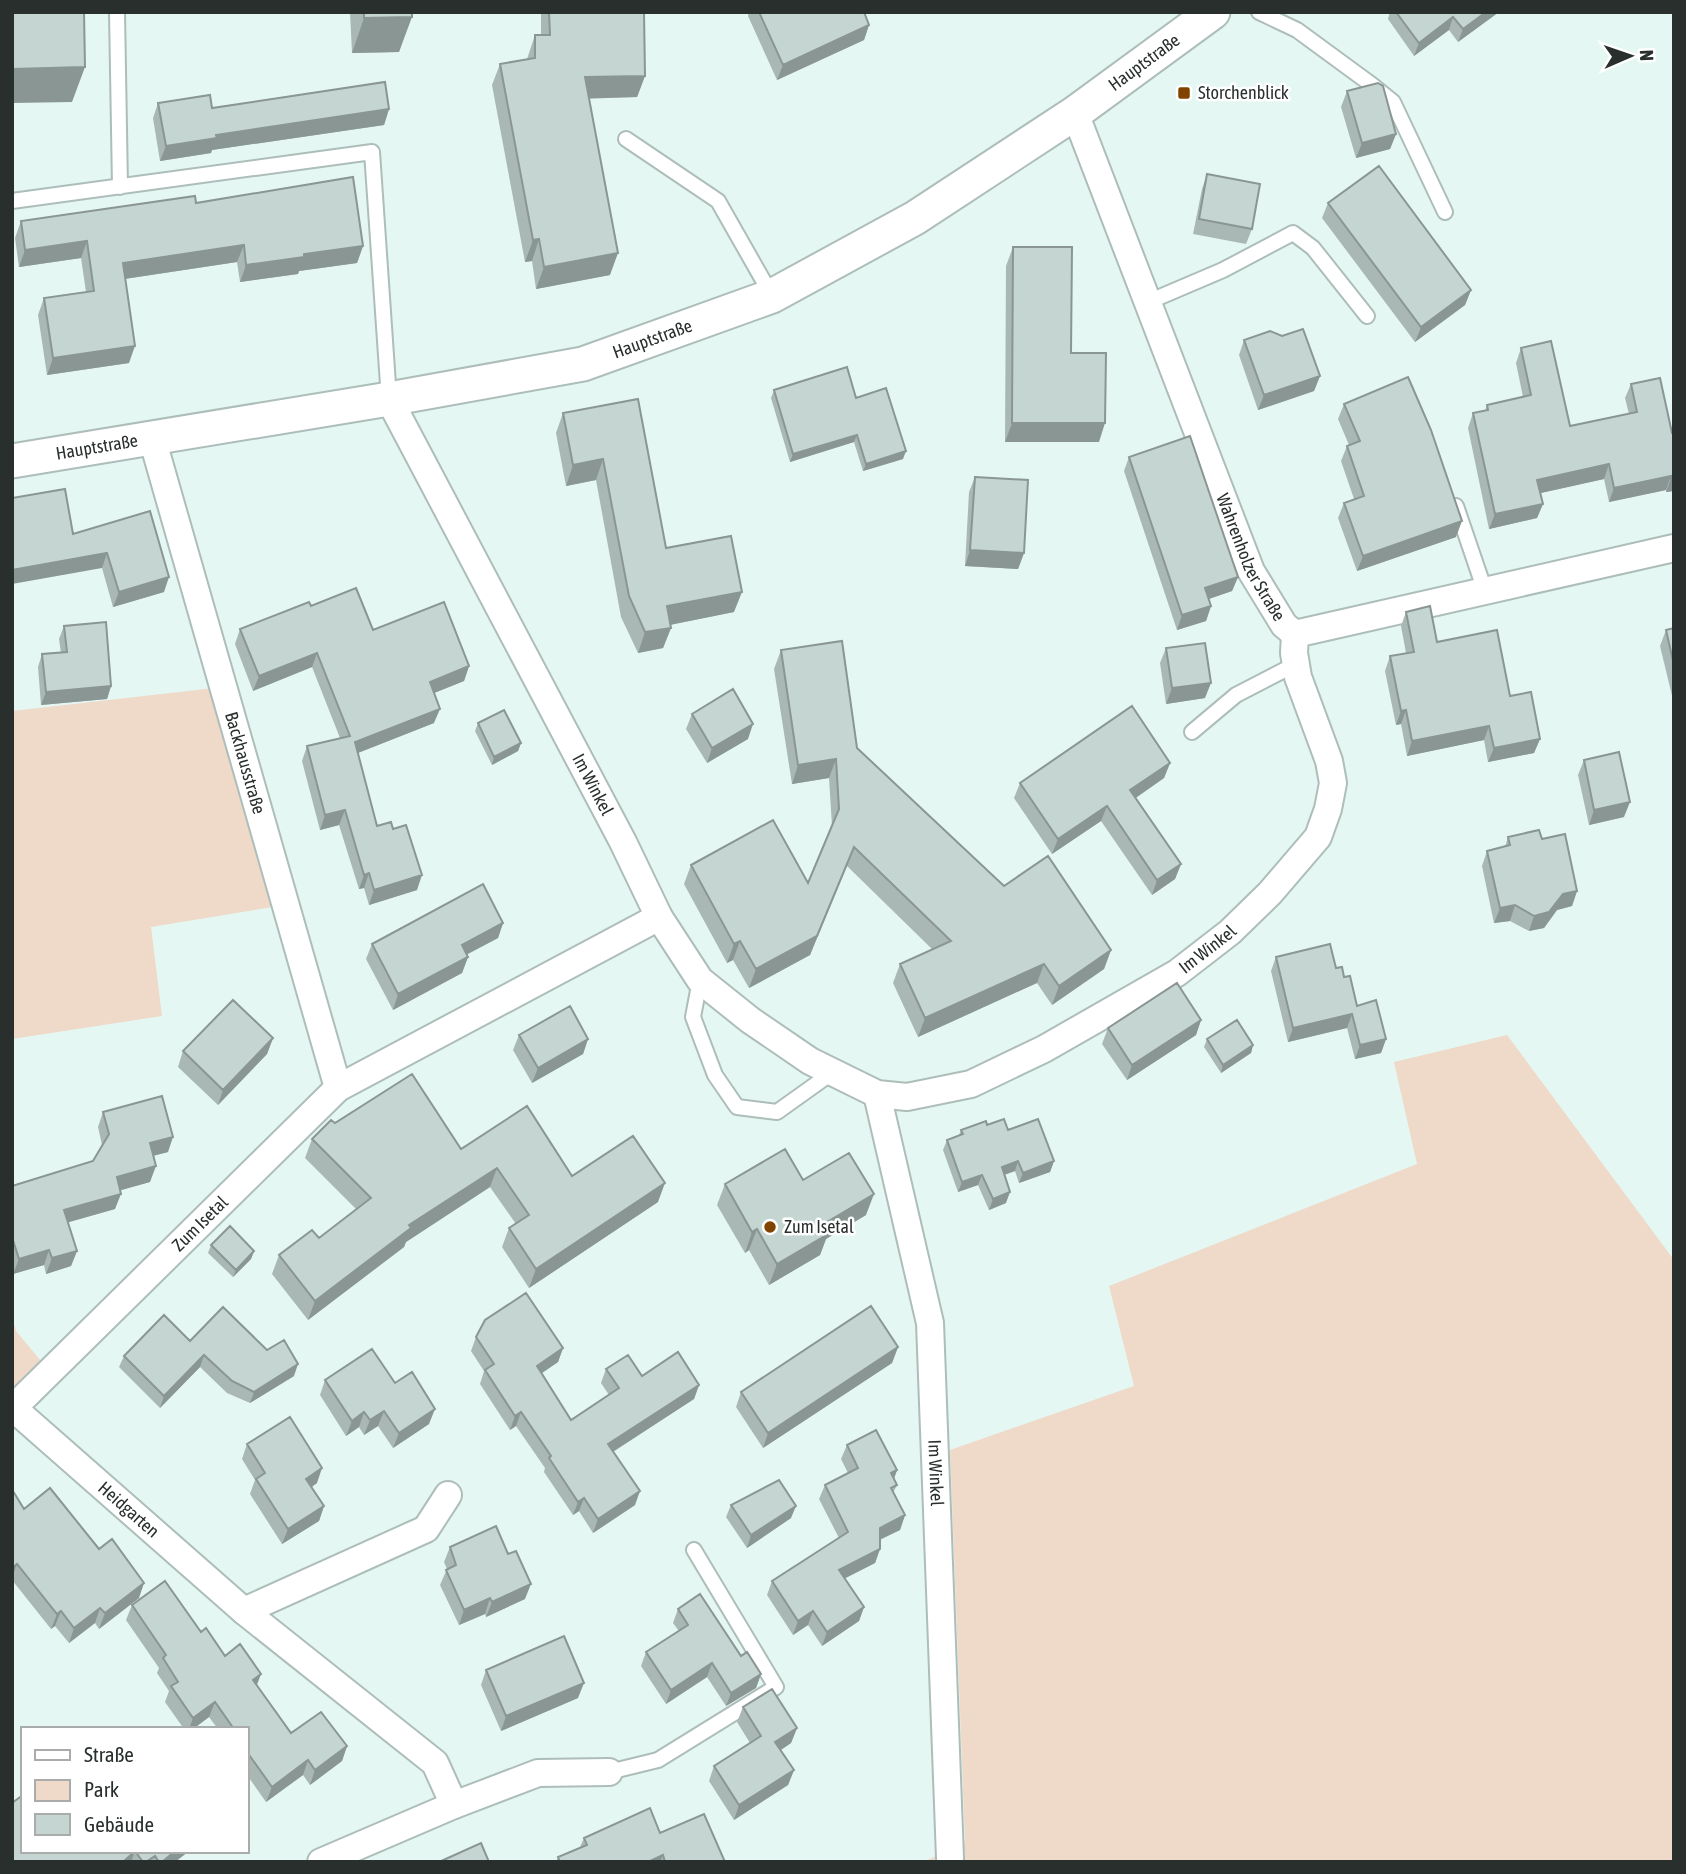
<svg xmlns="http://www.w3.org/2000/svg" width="1686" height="1874" font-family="'Asap Condensed',sans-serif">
	<rect width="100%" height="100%" fill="#e5f7f3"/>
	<path fill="#efd9c8" d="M223,687l62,218 -134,22 11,89 -150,23v-328z
		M1507,1035l167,225v602h-750l41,-21 -15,-391 184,-64 -25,-100 308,-122 -23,-102z
		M12,1317l4,14 34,41 -38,35z"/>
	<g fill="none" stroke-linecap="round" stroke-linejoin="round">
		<g stroke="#adbeba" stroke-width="18">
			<path id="service" d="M117,12l3,175
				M1259,12l38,18 75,55 21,17 52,110
				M626,139l92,62 54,95
				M12,201l360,-49 17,247
				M1148,302l75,-32 70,-37 20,15 54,68
				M1456,506l29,85
				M1192,732l44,-37 60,-31
				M700,980l-7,37 22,58 22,32 40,5 56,-40
				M609,1772l49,-12 118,-73 -82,-137"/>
		</g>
		<g stroke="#adbeba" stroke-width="30">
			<g id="minor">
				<path id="s1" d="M1075,113l176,458 33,54 11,9"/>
				<path id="s2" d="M389,399l234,443 36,75 41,63 50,40 60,41 67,33 30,3 64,-13 73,-35 133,-76 53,-41 40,-39 48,-56 10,-28 5,-26 -4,-22 -31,-84 -4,-24 1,-19"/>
				<path id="s3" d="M152,438l186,650"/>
				<path d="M1295,634l379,-86"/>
				<path id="s4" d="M877,1094l53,229 20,535"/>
				<path id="s5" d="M13,1408l231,203 191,152 19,42"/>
				<path id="s6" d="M12,1409l326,-321 321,-171"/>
				<path d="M244,1611l182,-82 22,-34"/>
				<path d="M321,1862l133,-57 84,-32 71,-1"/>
			</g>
		</g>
		<g stroke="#adbeba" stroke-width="37">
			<g id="tertiary">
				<path id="s7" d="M12,461l377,-62 194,-35 189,-68 143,-78 160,-105 138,-101"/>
			</g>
		</g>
		<use href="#service" stroke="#fff" stroke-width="14"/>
		<use href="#minor" stroke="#fff" stroke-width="26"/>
		<use href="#tertiary" stroke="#fff" stroke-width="33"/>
	</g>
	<path fill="#a9b8b5" d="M350,12h62l-13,40 -47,1z
		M541,12h103l1,64 -8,21 -48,1 21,177 -74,14 -4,-28 -7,1 -33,-177 8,-21 27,-5 8,-24h6z
		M749,12h115l5,13 -5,15 -87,40 -29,-64z
		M1390,12h109l-41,30 -9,-12 -35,26 -26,-37z
		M1347,91l49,43 -6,15 -34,9 -15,-51z
		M158,103l54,5 177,1 -5,16 -172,25 -1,3 -51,8 -7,-43z
		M1207,174l45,55 -6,15 -53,-10 9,-45z
		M196,203l167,43 -6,17 -58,8 -1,3 -58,8 -3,-20 -112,17 4,84 -82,12 -9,-60 6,-17 42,-6 -5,-34 -62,9 -4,-29 6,-17z
		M1328,203l143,87 -6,15 -50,37 -93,-124z
		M1013,247l58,106 28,89h-94l1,-176z
		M1244,340l76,36 -6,15 -56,19 -19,-55z
		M1521,348l49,78 59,-12 -4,-16 6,-14 41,49h2v58l-8,1v-2l-57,12 -5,-23 -64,14 3,11 -6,14 -48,11 -21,-101 5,-15 12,-2 2,-6 36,-8 -7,-34z
		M774,390l82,8 47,61 -40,12 -9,-29 -64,20 -19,-64z
		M638,399l28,149 68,64 -64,13 1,3 -8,20 -25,5 -17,-36 -25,-137 -30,6 -10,-53 7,-20z
		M1344,404l112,133 -99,34 -19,-53 6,-15 10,-4 -13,-38 6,-15 2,-1 -11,-26z
		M1129,457l109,120 -6,14 -23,8 2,7 -5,15 -29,9 -53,-159z
		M975,477l49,76 -6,16 -53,-3 4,-74z
		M150,511l14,81 -51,15 -11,-39 -29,-34z
		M311,606l158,60 -5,15 -30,12v30l-76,30 19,73 40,64 -48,15 -5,-17 -5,1 -20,-64 -19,5 -18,-69 5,-15 33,-8 -28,-71 -59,24 -18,-47 5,-15z
		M1406,612l31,30 73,54 30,43 -6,14 -46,9 -4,-22 -77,16 -6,-32 -5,1 -11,-54 5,-15 16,-3 -5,-27z
		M64,626l47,60 -4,13 -66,6 -3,-38 4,-13 19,-1 -2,-14z
		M1674,628v76l-14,-58 6,-16z
		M1166,648l39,50 -39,6 -6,-41z
		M781,650l76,98 147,138 107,64 -7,19 -52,36 -15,-22 -119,54 -25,-54 7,-19 33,-14 -86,-84 -37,89 -61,33 -16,-28 -6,3 -43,-79 7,-19 117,18 24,-57 -3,-48 -37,6 -18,-115z
		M692,714l56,25 -41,24 -21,-34z
		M478,723l43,20 -3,8 -26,14 -17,-34z
		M1584,760l40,57 -35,8 -11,-50z
		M1170,763l-6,15 -28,20 45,66 -6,15 -23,16 -51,-74 -49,33 -38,-56 6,-15z
		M1508,837l34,2 35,52 -5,15 -15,4 -13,18 -15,3 -19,-10 -16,2 -12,-57 5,-15 18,-4z
		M503,923l-5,15 -32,17 2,2 -6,16 -69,37 -27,-51 6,-15z
		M1276,957l60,11 8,9 13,29 29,33 -5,14 -26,6 -8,-31 -59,14 -17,-71z
		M1201,1020l-5,15 -69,45 -25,-36 6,-16z
		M519,1035l69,4 -5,15 -51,29 -19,-33z
		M273,1038l-6,16 -49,51 -40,-38 5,-16z
		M1207,1039l46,6 -2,8 -30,20 -17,-26z
		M103,1112l65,40 -15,4 -3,26 -30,8 -5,19 -47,13 9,29 -6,15 -25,8 -2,-9 -31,9 -1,-4v-84l81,-25 9,-16 -4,-18z
		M335,1123l126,26 111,27 86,26 -129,86 -27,-41 7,-19 7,-4 -26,-37 -84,55 -2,5 -96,73 -36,-46 7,-19 40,-17 38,-28 -52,-52 7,-19z
		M987,1125l21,5 46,31 -4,11 -31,11 -4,-12 -11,4 2,28 -17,7 -11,-25 -20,7 -15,-42 4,-10 12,-5 2,-5z
		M803,1180l63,35 -40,24 -6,16 -51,30 -20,-35 -4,3 -28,-48 8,-21z
		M211,1245l43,6 -3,8 -18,18 -25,-24z
		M476,1337l87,11 -5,14 -17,11 30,47 38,-25 -8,-12 5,-14 93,16 -5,14 -81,53 22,53 -42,28 -14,-22 -6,4 -29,-43 1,-4 -29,-42 -6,4 -30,-46 4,-13 -13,-20z
		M190,1341l104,35 -44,27 -23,-10 -27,-26 -40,41 -41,-41 5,-11z
		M898,1347l-6,16 -129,85 -27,-41 5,-15z
		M325,1380l70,3 34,41 -36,24 -15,-22 -14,9 -5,-8 -13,9 -26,-41z
		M247,1444l70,39 -5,4 12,19 -5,15 -37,23 -32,-50 5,-14 -13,-21z
		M847,1445l50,25 -3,9 3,6 -4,8 12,22 -5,15 -20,10v9l-5,14 -30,15 19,29 -5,14 -37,25 -14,-21 -15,10 -26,-40 5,-14 67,-43 -20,-39 6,-14 23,-12 -7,-14z
		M12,1492l12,17 115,89 -40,31 -4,-6 -26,20 -14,-17 -4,3 -39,-49z
		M731,1505l60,13 -44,30 -21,-31z
		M450,1547l75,52 -39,18 -1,-3 -26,11 -19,-40 7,-16 -3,-7z
		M132,1605l69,27 56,53 34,48 56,13 -5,15 -32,24 -7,-10 -37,27 -19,-27v-46h-29l-9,-12 -16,12h-9l-19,-27 4,-11 -12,-18 2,-5 -33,-48z
		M678,1609l63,47 20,18 -5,14 -30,18 -19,-29 -41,27 -25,-38 5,-14 33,-21 -6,-8z
		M486,1670l92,28 -77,33 -20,-46z
		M743,1707l54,21 -6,15 -10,7 13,20 -6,15 -54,35 -25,-39 5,-15 36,-23 -13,-21z
		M660,1833l65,29h-169l2,-5 22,-10 4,-9z
		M23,1851h166l-14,11h-163z"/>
	<path fill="#8a9693" d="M1486,12h13l-41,30 5,-13z
		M412,17l-13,35 -47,1 12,-35z
		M1453,17l-4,13 -35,26 5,-13z
		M869,25l-5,15 -87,40 6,-15z
		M85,67l-13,35 -60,1v-34z
		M645,76l-8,21 -60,2 8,-22z
		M389,109l-5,16 -172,25 -1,3 -51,8 6,-15 50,-11z
		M1396,134l-6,15 -34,9 6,-15z
		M539,239l-7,22 -7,1 8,-22z
		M87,241l-6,17 -62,9 6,-17z
		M244,245l-7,17 -120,18 6,-17z
		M363,246l-6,17 -58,8 -1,3 -58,8 6,-17 58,-11z
		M618,253l-8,22 -74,14 8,-22z
		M1471,290l-6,15 -50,37 6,-15z
		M135,346l-6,17 -82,12 6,-17z
		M1320,376l-6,15 -56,19 6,-15z
		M1012,423h93l-6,19h-94z
		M857,435l-3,7 -64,20 3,-8z
		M906,451l-3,8 -40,12 3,-7z
		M603,459l-7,21 -30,6 7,-21z
		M1609,464l-5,15 -72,16 5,-15z
		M1671,476l-5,14 -57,12 5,-14z
		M1674,477v14l-8,1 5,-14z
		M1543,504l-6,14 -48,11 6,-15z
		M1462,521l-6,16 -99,34 6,-15z
		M970,550l54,3 -6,16 -53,-3z
		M107,553l-5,15 -90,16v-14z
		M169,577l-5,15 -51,15 6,-15z
		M1238,577l-6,14 -32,11 5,-14z
		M742,592l-8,20 -75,15 8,-21z
		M1211,606l-5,15 -29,9 5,-15z
		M671,628l-8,20 -25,5 7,-21z
		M317,653l-5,14 -59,24 6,-15z
		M469,666l-5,15 -40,16 6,-15z
		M1211,683l-6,15 -39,6 6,-16z
		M111,686l-4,13 -66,6 5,-13z
		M440,709l-6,14 -84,33 5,-14z
		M1406,710l-5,14 -5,1 5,-14z
		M753,724l-5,15 -41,24 5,-15z
		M1489,726l-5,14 -77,16 5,-15z
		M1540,739l-6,14 -46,9 6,-14z
		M521,743l-3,8 -26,14 2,-8z
		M836,759l-7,19 -37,6 6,-19z
		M1170,763l-6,15 -39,27 5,-15z
		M1630,802l-6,15 -35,8 5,-15z
		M1107,806l-6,15 -49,33 6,-15z
		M345,810l-6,15 -19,5 5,-15z
		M854,847l-44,108 -61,33 7,-19z
		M1181,864l-6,15 -23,16 5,-15z
		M369,873l-5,15 -5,1 5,-14z
		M422,875l-5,15 -48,15 5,-15z
		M1577,891l-5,15 -15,4 -13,18 -15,3 5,-15 29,-22z
		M1515,905l-5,16 -16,2 6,-15z
		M503,923l-5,15 -42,22 6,-15z
		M740,941l-7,19 -6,3 7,-19z
		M1111,950l-7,19 -52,36 7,-19z
		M468,957l-6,16 -69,37 5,-16z
		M1044,964l-7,19 -119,54 7,-19z
		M1352,1014l-5,14 -59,14 5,-14z
		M1201,1020l-5,15 -69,45 5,-15z
		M273,1038l-6,16 -49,51 5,-15z
		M588,1039l-5,15 -51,29 6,-15z
		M1386,1039l-5,14 -26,6 5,-14z
		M1253,1045l-2,8 -30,20 2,-8z
		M173,1137l-5,15 -24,6 6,-15z
		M1018,1161l-3,10 -17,6 4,-10z
		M1054,1161l-4,11 -31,11 4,-10z
		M156,1166l-6,16 -39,11 6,-16z
		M497,1168l-7,19 -84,55 -2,5 -96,73 7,-19 94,-76z
		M982,1175l-4,10 -20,7 4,-10z
		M665,1183l-7,19 -129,86 7,-19z
		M1010,1192l-4,11 -17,7 4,-11z
		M121,1194l-6,15 -56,16 5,-15z
		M874,1194l-8,21 -40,24 -6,16 -51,30 8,-21 45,-39z
		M757,1229l-8,21 -4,3 7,-21z
		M49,1250l-5,15 -31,9 6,-15z
		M77,1251l-6,15 -25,8 6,-16z
		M254,1251l-3,8 -18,18 3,-7z
		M898,1347l-6,16 -129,85 5,-15z
		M563,1348l-5,14 -26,18 5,-14z
		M204,1355l-4,12 -40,41 4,-12z
		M298,1364l-4,12 -44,27 4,-11z
		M699,1385l-5,14 -91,59 5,-14z
		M435,1409l-6,15 -36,24 6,-15z
		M384,1411l-6,15 -14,9 6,-15z
		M364,1412l-5,15 -13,9 6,-15z
		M521,1412l-5,14 -6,4 5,-14z
		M322,1468l-5,15 -16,11 5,-15z
		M897,1470l-5,14 -1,-11z
		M640,1491l-5,14 -42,28 5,-14z
		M584,1498l-5,13 -6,4 5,-13z
		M324,1506l-5,15 -37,23 6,-15z
		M796,1506l-5,12 -44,30 4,-13z
		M905,1515l-5,15 -26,12 6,-14z
		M880,1549l-5,14 -41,21 5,-14z
		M17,1564l-5,14v-10z
		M144,1583l-5,15 -40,31 6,-16z
		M531,1584l-6,15 -39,18 6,-15z
		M490,1598l-5,16 -26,11 5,-15z
		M864,1607l-5,14 -37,25 5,-14z
		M100,1608l-5,15 -26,20 5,-15z
		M61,1611l-6,15 -4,3 6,-15z
		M813,1611l-5,14 -15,10 5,-14z
		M712,1663l-5,14 -41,27 5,-14z
		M261,1674l-6,16 -2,-10z
		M761,1674l-5,14 -30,18 5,-13z
		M584,1683l-6,15 -77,33 5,-15z
		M215,1702l-6,15 -16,12h-4l4,-11z
		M797,1728l-6,15 -21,14 5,-15z
		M347,1746l-5,15 -32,24 5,-15z
		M308,1760l-5,15 -37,27 6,-15z
		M794,1770l-6,15 -54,35 5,-15z
		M135,1851l-4,11h-8z
		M175,1851h14l-14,11h-13z
		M663,1855l-3,7h-12z"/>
	<path fill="#c5d6d2" stroke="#8a9693" stroke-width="2" d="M12,12h72l1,55 -73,2z
		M364,12h48v5l-48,1z
		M549,12h95l1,64 -60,1 33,176 -74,14 -5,-28 -6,1 -33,-176 35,-6v-23h15z
		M759,12h105l5,13 -86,40z
		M1396,12h90l-23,17 -10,-12 -34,26z
		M385,82l4,27 -173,26 1,3 -51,8 -8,-43 52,-8 2,13z
		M1378,83l5,3 13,48 -34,9 -15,-52z
		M1379,166l92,124 -50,37 -93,-124z
		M1207,174l53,10 -8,45 -53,-10z
		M353,177l10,69 -59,8v3l-58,8 -2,-20 -121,18 12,83 -82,12 -9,-60 50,-7 -7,-50 -62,9 -4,-29 174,-25 1,7z
		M1013,247h59l-1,106h35l-1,70h-93z
		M1303,329l17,47 -56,19 -20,-55 26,-9 12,5z
		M1551,341l19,85 67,-14 -6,-28 29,-6 12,55h2v44l-3,1v-2l-57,12 -5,-24 -72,16 6,24 -48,10 -22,-101 15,-3 -1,-5 44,-10 -10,-47z
		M847,367l9,31 30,-10 20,63 -40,13 -9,-29 -64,19 -19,-64z
		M1408,377l23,53 31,91 -99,35 -19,-53 20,-7 -17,-50 13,-5 -16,-37z
		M638,399l28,149 65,-12 11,56 -75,14 4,22 -26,4 -16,-36 -26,-137 -30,6 -10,-52z
		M1190,436l48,141 -33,11 6,18 -29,9 -53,-158z
		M975,477l53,3 -4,73 -54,-3z
		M65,489l8,45 77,-23 19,66 -50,15 -12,-39 -95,17v-72z
		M356,588l17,42 71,-28 25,64 -39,16 10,27 -85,33 22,84 14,-4 2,7 13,-4 16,50 -48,15 -5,-17 -5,2 -19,-65 -20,5 -18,-69 43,-10 -33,-83 -58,23 -19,-47 69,-27 2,4z
		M1430,606l7,36 60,-12 13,66 21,-4 9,47 -46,9 -5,-22 -77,15 -6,-31 -5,1 -11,-55 24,-4 -8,-40z
		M106,622l5,64 -65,6 -4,-38 25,-2 -3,-26z
		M1674,628v37l-8,-35z
		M842,641l15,107 147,138 44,-30 63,94 -52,36 -15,-22 -119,54 -25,-54 51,-23 -97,-94 -37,89 -61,33 -16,-28 -6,3 -43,-79 82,-45 35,63 31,-74 -3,-50 -38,6 -17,-115z
		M1205,643l6,40 -39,5 -6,-40z
		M733,689l20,35 -41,24 -20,-34z
		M1132,706l38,57 -40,27 51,74 -24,16 -50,-74 -49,33 -38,-56z
		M504,710l17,33 -27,14 -16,-34z
		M1619,752l11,50 -36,8 -10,-50z
		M1539,830l3,9 23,-5 12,57 -14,3 -14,18 -15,4 -19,-11 -15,3 -13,-57 23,-6 -2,-8z
		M483,884l20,39 -41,22 6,12 -70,37 -26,-50z
		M1330,944l6,24 6,-1 2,10 6,-1 7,30 19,-6 10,39 -26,6 -8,-31 -59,14 -17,-71z
		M1177,983l24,37 -69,45 -24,-37z
		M233,1000l40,38 -50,52 -40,-39z
		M570,1006l18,33 -50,29 -19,-33z
		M1237,1020l16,25 -30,20 -16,-26z
		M412,1074l49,75 66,-43 45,70 61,-40 32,47 -129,86 -27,-41 20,-13 -32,-47 -88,57 2,3 -96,73 -36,-46 33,-25 7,8 52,-40 -59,-59 19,-19 4,3z
		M162,1096l11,41 -23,6 6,23 -39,11 4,17 -57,16 13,41 -25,7 -3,-8 -30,9 -7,-22v-51l81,-25 16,-27 -6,-22z
		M1004,1119l4,11 30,-11 16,42 -31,12 -5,-12 -16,6 8,25 -17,7 -11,-24 -20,7 -15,-42 16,-6 -2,-4 25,-9 1,4z
		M785,1149l18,31 46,-27 25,41 -52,31 6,9 -51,30 -20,-35 -5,3 -27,-48z
		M230,1226l24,25 -18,19 -25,-25z
		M526,1293l37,55 -26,18 34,54 48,-32 -13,-19 22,-14 14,21 36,-24 21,33 -91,59 32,47 -42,28 -14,-21 -6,4 -29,-44 2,-2 -30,-44 -6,4 -30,-46 9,-6 -18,-27 9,-17z
		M871,1306l27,41 -130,86 -27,-41z
		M223,1307l44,43 17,-10 14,24 -44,28 -22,-11 -28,-26 -40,41 -40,-40 40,-41 26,26z
		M372,1349l23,34 17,-11 23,37 -36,24 -15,-22 -14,9 -6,-8 -12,9 -27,-41z
		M290,1417l32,51 -16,11 18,27 -36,23 -32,-50 9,-6 -18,-29z
		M876,1430l21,40 -6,3 6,12 -6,3 14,27 -25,13v21l-41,21 25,37 -37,25 -14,-21 -15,10 -26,-40 76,-49 -23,-47 33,-17 -11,-23z
		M779,1480l17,26 -45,29 -20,-30z
		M50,1488l49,61 13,-10 32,44 -39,30 -5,-5 -26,20 -13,-17 -4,3 -40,-50 -5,4v-76l1,-1 11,18z
		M496,1526l12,28 8,-3 15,33 -39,18 -2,-4 -26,12 -18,-40 10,-5 -6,-18z
		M165,1581l36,51 5,-4 19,28 15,-12 21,30 -8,6 38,53 30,-21 26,34 -32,24 -7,-10 -36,27 -25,-35v-23h-13l-19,-27 -22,16 -22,-32 7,-4 -15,-24 3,-3 -34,-50z
		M700,1594l41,62 6,-4 14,22 -30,19 -19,-30 -41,27 -25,-38 42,-27 -10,-16z
		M564,1636l20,47 -78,33 -20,-46z
		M772,1689l25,39 -22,14 19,28 -55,35 -25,-39 47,-30 -18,-29z
		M23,1795v56h152l-13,11h-3l-4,-6 -9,6h-3l-8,-11 -12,11h-111v-59z
		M650,1808l10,25 44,-19 21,48h-60l-2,-7 -15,7h-88l-2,-5 29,-12 -3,-7z
		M481,1843l8,19h-50z"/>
	<g fill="#814400" stroke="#fff" stroke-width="2.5">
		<rect x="1177" y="86" width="14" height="14" rx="3.5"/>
		<circle cx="770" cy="1227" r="7"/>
	</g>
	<g text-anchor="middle" stroke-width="5" stroke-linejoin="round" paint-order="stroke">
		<g font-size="18" fill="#282f2d" stroke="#fff">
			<text dy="6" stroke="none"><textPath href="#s7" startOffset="1220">Hauptstraße</textPath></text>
			<text dy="6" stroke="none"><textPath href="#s7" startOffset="653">Hauptstraße</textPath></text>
			<text dy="6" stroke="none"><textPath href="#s7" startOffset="86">Hauptstraße</textPath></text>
			<text dy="6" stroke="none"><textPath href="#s1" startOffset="478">Wahrenholzer Straße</textPath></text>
			<text dy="6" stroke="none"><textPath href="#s3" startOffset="338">Backhausstraße</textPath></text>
			<text dy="6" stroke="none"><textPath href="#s2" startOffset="436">Im Winkel</textPath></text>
			<text dy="6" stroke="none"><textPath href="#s2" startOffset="1239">Im Winkel</textPath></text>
			<text dy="6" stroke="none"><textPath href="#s6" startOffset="264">Zum Isetal</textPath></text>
			<text dy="6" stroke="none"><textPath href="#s4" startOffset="385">Im Winkel</textPath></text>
			<text dy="6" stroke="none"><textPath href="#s5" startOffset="154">Heidgarten</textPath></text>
		</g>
		<g font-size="18" fill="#282f2d" stroke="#fff" text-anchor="start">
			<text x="1198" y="99">Storchenblick</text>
			<text x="784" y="1233">Zum Isetal</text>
		</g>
	</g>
	<rect width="1686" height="1874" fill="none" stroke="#282f2d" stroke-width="28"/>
	<rect x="21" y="1727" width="228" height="126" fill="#ffffff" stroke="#a9acab" stroke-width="2"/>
	<rect x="35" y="1750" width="35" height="10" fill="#ffffff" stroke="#a9acab" stroke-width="2"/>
	<text x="84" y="1762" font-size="21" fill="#282f2d">Straße</text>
	<rect x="35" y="1780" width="35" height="21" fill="#efd9c8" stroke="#a9acab" stroke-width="2"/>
	<text x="84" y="1797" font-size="21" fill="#282f2d">Park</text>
	<rect x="35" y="1814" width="35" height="21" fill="#c5d6d2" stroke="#a9acab" stroke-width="2"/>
	<text x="84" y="1832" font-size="21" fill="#282f2d">Gebäude</text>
	<g transform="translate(1630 56) rotate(88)" stroke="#ffffff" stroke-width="5" paint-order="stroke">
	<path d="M0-5L12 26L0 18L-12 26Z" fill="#282f2d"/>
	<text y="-10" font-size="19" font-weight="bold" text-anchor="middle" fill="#282f2d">N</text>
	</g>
</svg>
